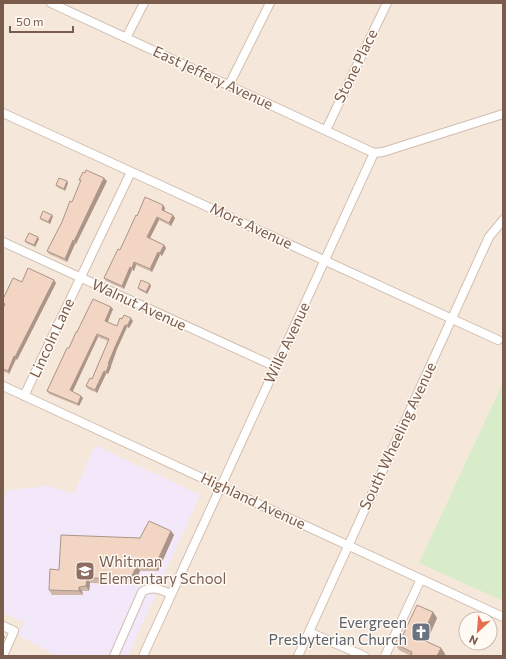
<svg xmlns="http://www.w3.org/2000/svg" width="506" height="659" font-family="Commissioner,sans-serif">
	<rect width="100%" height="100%" fill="#fdf6ec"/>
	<path fill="#f5e8da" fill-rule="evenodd" d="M3,3h500v379l-83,180 83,39v55h-500zM466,619h24v24h-24z"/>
	<path fill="#f3e8fa" d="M95,445l105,50 -72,161h-71l-39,-21 6,-13 -21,-9v-113l5,-10 40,-4 26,8z"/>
	<path fill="#d8ecc9" d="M503,382v219l-84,-38z"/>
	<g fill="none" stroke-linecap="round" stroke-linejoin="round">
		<g stroke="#d1beb0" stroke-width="10">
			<path id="minor" d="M51,3l323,150 9,-1 120,-38
				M126,38l18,-35
				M229,85l41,-82
				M3,113l495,227
				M326,130l61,-127
				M3,242l273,125
				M3,386l500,231
				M24,396l107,-224
				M3,626l11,5 -11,25
				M309,632l55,24
				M114,656l28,-64c10,-7 19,-2 29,2
				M143,656l231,-503
				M298,656l191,-419 14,-17
				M385,656l36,-77"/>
		</g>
		<use href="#minor" stroke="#fff" stroke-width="8"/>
	</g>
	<path fill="#d1b7a8" d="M79,180l28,1 -31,63h-1l-8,18 -18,-8 -2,-3 25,-49 9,-20z
		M68,183l-3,8 -8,-4 -1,-2z
		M163,205l2,3 -1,3 11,7 -4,8 -12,-6 -9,18 14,7 2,3 -4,8 -2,-1 -8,17 -16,-7 -2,6 -2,-1 -8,19 -18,-8 -2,-3 16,-28 17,-34z
		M53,216l-3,8 -9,-4 -1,-2z
		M39,239l-4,8 -9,-4 -1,-2z
		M22,282l34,1 -39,77 -1,-1 -7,15 -6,-3v-63l1,-2 -1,-1v-6z
		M151,286l-4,8 -8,-4 -1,-2z
		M111,307l2,2 -5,13 9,4 5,-7 11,2 -4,7 -2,-1 -10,22 -6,17v1l-3,7h-2l-9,19 -9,-4 -2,-3 6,-7 16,-38 -10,-4 -26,55 9,4 2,2 -4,8 -30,-12 -2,-3 30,-59z
		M171,531l3,4 -16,36h-18l-6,13 -44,-1 -1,8h-7l1,4h-31l-3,-5 10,-20 81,-32z
		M433,612l4,6 -10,24 14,6 4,6 -1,2h-33l-12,-6 -4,-6 8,-9z"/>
	<path fill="#aa9588" d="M104,178l3,3 -31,63 -2,-3z
		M67,181l1,2 -3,8 -1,-2z
		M163,205l2,3 -1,4 -2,-2z
		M52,215l1,1 -3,8 -2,-2z
		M173,215l2,3 -4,8 -2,-3z
		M157,217l2,3 -10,20 -2,-3z
		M38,237l1,2 -4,8 -1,-2z
		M73,240l2,4 -8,18 -2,-3z
		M164,245l2,3 -4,8 -2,-3z
		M158,252l2,3 -8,17 -2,-3z
		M134,262l2,3 -2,6 -2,-3z
		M130,267l2,3 -8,19 -2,-3z
		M54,280l2,3 -39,77 -2,-3z
		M150,284l1,2 -4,8 -1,-2z
		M111,307l2,2 -6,14 -2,-2z
		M131,318l2,3 -4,7 -2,-2z
		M125,325l2,2 -10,22 -6,17v1l-3,7 -2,-2 2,-8 7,-17z
		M97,334l1,3 -26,56 -2,-3z
		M14,356l2,3 -7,15 -1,-3z
		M104,371l2,3 -9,19 -2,-3z
		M81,396l2,2 -4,8 -1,-2z
		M171,531l3,4 -16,36 -3,-5z
		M137,566l3,5 -6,13 -4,-5z
		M87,578l3,5 -1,8 -3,-5z
		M79,587l3,4 1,4 -4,-4z
		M433,612l4,6 -12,27 -4,-6z
		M3,634l2,3 -2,5z
		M441,648l4,6 -1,2h-7z"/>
	<path fill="#f3d5c3" stroke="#aa9588" d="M86,170l18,8 -30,63 -1,-1 -8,19 -18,-8 15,-29 8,-21 2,1 9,-22h-2l4,-8 2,1z
		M59,178l8,3 -3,8 -8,-4z
		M145,197l18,8 -1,5 11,5 -4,8 -12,-6 -10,20 17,8 -4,8 -2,-1 -8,17 -16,-7 -2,6 -2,-1 -8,19 -18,-8 14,-29 2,1 16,-35 1,1z
		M43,211l9,4 -4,7 -8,-4z
		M29,233l9,4 -4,8 -9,-4z
		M28,268l26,12 -39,77 -1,-1 -6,15 -5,-2v-61l2,-4 -2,-1v-4l10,-21 9,4z
		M141,280l9,4 -4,8 -8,-4z
		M93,299l18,8 -6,14 12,5 3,-8 2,1 2,-4 7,3 -4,8 -2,-1 -10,22 -7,17h1l-3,8 -2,-1 -9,19 -9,-4 4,-8 2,1 17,-40 -12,-5 -27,56 11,6 -3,8 -31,-13 20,-43h2l7,-16h1z
		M149,521l22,10 -16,35h-18l-7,13 -43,-1 -1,8 -7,1v4l-30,-1 1,-21 9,1 2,-35 79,3z
		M417,605l16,7 -12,27 20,9 -4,8h-26l1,-4 -17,-8 5,-11 3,2z"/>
	<defs>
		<g id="school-square" transform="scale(1)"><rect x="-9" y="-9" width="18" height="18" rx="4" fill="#8d6e63" stroke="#fffaf3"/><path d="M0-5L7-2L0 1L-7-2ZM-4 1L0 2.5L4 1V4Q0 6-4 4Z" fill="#fff"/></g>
		<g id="church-square" transform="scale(1)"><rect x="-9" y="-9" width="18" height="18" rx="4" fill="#6b7280" stroke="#fffaf3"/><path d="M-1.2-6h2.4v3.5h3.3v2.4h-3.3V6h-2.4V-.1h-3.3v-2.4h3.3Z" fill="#fff"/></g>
	</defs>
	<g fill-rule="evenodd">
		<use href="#school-square" x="85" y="571"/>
		<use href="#church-square" x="421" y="632"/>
	</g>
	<g text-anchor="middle" stroke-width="3" stroke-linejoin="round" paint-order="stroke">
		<g font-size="15" fill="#7a5c4d" stroke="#fffaf3">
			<text transform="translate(356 66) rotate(-64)" y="5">Stone Place</text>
			<text transform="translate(213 78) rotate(25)" y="5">East Jeffery Avenue</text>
			<text transform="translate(251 226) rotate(25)" y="5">Mors Avenue</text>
			<text transform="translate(139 305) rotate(25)" y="5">Walnut Avenue</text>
			<text transform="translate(52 338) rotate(-65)" y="5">Lincoln Lane</text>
			<text transform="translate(287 343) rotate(-65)" y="5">Wille Avenue</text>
			<text transform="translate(398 436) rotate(-65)" y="5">South Wheeling Avenue</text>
			<text transform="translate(253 501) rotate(25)" y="5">Highland Avenue</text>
		</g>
		<g font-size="15" fill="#785e54" stroke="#fffaf3" text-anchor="start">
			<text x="99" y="567">Whitman<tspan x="99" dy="17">Elementary School</tspan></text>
		</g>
		<g font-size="15" fill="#5b616d" stroke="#fffaf3" text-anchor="end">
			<text x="407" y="628">Evergreen<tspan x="407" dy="17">Presbyterian Church</tspan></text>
		</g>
	</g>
	<rect width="506" height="659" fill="none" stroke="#7a5c4d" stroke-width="8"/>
	<g transform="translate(478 631) rotate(206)"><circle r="19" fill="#fffaf3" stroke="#cabbb1"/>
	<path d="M0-3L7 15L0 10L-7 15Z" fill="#e76f51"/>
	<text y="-6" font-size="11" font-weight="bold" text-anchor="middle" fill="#7a5c4d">N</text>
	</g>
	<path d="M10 26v6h63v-6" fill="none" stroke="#7a5c4d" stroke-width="2"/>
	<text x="16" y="26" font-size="12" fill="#7a5c4d" stroke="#fffaf3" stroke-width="3" paint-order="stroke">50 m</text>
</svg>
